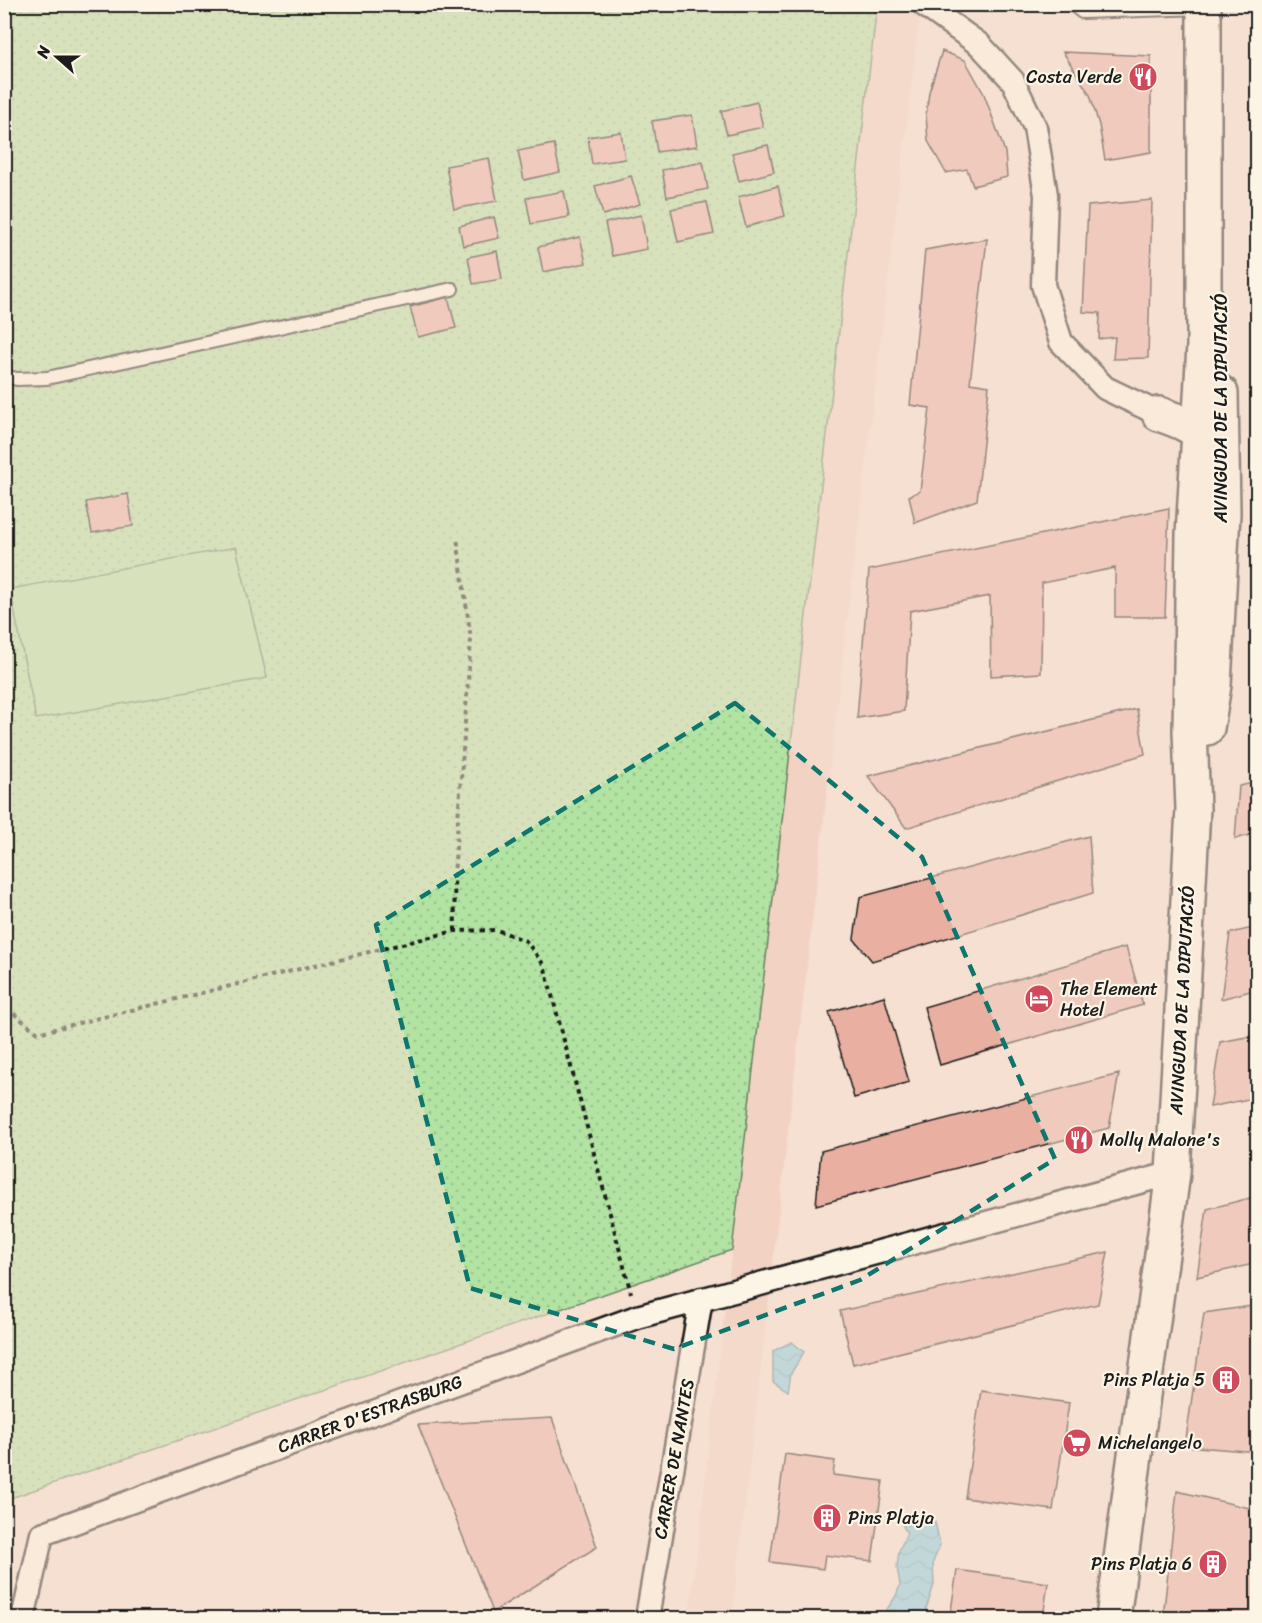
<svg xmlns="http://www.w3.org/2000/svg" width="1262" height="1623" font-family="Sriracha,sans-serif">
	<defs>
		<pattern id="grass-dots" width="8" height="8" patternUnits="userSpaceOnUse" patternTransform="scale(1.5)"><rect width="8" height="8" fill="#b2e3a3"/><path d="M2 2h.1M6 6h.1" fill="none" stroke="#98c28c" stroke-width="1.8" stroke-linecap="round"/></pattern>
		<pattern id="water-waves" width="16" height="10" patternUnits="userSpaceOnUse" patternTransform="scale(1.5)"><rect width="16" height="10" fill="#81cde0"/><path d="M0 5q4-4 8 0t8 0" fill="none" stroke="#6fafc0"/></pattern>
	</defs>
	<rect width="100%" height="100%" fill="#f6e0d1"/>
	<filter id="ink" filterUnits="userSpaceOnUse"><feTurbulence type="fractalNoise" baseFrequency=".0167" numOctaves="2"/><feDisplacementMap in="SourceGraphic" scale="12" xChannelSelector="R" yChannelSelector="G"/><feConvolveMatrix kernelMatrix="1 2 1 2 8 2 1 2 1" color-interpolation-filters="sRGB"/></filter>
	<g filter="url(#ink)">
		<path fill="#f2d2c3" d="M877,5h44l-77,639 -112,974h-43z"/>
		<path fill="url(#grass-dots)" stroke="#678060" stroke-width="1.5" d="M4,5h873l-145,1245 -727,250z"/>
		<path fill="#b2e3a3" stroke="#678060" stroke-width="1.5" d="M236,547l31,131 -231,41 -26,-130z"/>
		<path fill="url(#water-waves)" stroke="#598692" stroke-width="1.5" d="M792,1342l12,10 -13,21 -3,18 -15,-10v-30z
			M906,1513l29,9 5,23 -7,17 1,23 -8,24 1,9h-46l15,-22 4,-11 -3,-18 2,-16 8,-18 -7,-12z"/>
		<path fill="#e9b0a2" stroke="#1c1c1c" stroke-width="1.5" d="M942,51l23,9 19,34 21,58 2,25 -34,9 -6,-17 -21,4 -18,-32 -2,-26 3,-23z
			M1063,52l88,4v96l-46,8 -6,-35 -9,-30z
			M757,102l6,25 -36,8 -6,-24z
			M692,115l5,31 -40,6 -5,-31z
			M621,132l4,27 -33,5 -4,-27z
			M554,144l6,28 -36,8 -6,-29z
			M768,145l6,27 -35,9 -7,-28z
			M489,158l8,43 -43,8 -8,-43z
			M703,162l5,27 -41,8 -5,-27z
			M631,176l9,28 -37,11 -8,-29z
			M778,186l7,30 -39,11 -8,-30z
			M564,191l5,26 -38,7 -5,-26z
			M1152,200l-4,158 -35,1 2,-22 -16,2 1,-26 -17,-1 5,-106z
			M707,202l7,32 -36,8 -7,-33z
			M641,215l6,34 -35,7 -7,-33z
			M494,217l5,21 -36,8 -4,-20z
			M580,237l6,26 -43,9 -5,-25z
			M987,239l-17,144 19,3 -12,114 -62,23 -6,-27 11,-5 10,-83 -20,-3 15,-155z
			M497,251l5,28 -29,5 -5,-27z
			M448,297l8,31 -38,9 -8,-30z
			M128,494l5,32 -41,7 -6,-31z
			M1169,508l-4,109h-50v-49l-73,15 -1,90 -50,3 -1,-80 -80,15 -6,100 -47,7 12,-148z
			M1137,709l8,45 -239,74 -38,-52z
			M1258,782v51l-23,6 4,-53z
			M1089,836l4,57 -221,68 -18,-22 6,-42z
			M1258,927v62l-37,10 9,-66z
			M1126,947l17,58 -203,60 -16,-58z
			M884,996l25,86 -55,16 -25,-86z
			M1258,1035v62l-48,10 10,-65z
			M1119,1074l-10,54 -293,77 5,-54z
			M1258,1196v67l-61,14 10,-68z
			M1108,1252l-10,52 -245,60 -13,-53z
			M1258,1305v147l-73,-6 19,-133z
			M981,1390l88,13 -16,107 -88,-12z
			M552,1418l45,129 -104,65 -75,-187z
			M785,1454l50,7 -2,14 50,6 -11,80 -47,-6 -2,14 -53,-7z
			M1177,1491l81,19v108h-95z
			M957,1570l91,13 -5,35h-93z"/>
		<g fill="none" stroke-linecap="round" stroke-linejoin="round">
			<g stroke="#1c1c1c" stroke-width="16">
				<path id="lane" d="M1072,4l10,8 121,-4
					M4,376l13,3 30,-1 405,-89"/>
			</g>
			<g stroke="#1c1c1c" stroke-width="27">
				<path id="street" d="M923,4l57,41 33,36 22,46 11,68 -3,90 18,57 44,46 54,26
					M23,1618l19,-84 595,-217 536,-144
					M647,1618l54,-319"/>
			</g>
			<g stroke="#1c1c1c" stroke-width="38">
				<path id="secondary" d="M1159,414c21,7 36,13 51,29v4
					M1207,728l7,-43 9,-172 -2,-120
					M1113,1618l60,-445 20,-364 -3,-79 3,-195 11,-190v-341"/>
			</g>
			<path stroke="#1c1c1c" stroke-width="4" stroke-dasharray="4.5 4.5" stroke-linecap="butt" d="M455,931l-1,-56 17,-236 -14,-101
				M4,999l4,10 30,24 417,-102 42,-1 29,11 18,24 87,328"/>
			<use href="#lane" stroke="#fcf5e5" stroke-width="12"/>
			<use href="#street" stroke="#fcf5e5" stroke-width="22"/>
			<use href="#secondary" stroke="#fcf5e5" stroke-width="33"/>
		</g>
	</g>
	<path d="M0 0H1262V1623H0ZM735,703l187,154 133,302 -195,121 -186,69 -204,-61 -94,-363z" fill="#f6e0d1" fill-opacity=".55" fill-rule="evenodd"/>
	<path fill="none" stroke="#0f766e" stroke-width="4.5" stroke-dasharray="12 8" stroke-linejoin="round" d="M735,703l187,154 133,302 -195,121 -186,69 -204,-61 -94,-363z"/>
	<defs>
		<g id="restaurant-disc" transform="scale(1.5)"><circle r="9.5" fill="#d1495b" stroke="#fcf5e5"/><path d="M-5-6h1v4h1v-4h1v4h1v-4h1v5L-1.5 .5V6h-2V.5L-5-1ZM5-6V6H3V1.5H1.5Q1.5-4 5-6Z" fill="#fff"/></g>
		<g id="hotel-disc" transform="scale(1.5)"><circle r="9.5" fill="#d1495b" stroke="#fcf5e5"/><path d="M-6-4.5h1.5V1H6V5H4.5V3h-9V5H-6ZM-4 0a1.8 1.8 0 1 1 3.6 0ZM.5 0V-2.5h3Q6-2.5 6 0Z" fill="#fff"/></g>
		<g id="building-disc" transform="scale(1.5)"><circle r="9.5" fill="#d1495b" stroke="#fcf5e5"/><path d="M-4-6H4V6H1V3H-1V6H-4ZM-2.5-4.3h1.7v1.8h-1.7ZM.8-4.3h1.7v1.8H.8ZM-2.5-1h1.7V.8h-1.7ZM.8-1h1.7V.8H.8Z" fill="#fff"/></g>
		<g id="supermarket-disc" transform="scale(1.5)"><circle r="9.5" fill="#d1495b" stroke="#fcf5e5"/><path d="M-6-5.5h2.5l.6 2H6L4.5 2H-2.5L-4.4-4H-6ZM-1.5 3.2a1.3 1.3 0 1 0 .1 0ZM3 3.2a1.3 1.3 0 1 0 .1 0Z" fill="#fff"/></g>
	</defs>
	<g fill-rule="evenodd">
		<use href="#restaurant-disc" x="1143" y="77"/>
		<use href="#hotel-disc" x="1039" y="999"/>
		<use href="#restaurant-disc" x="1079" y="1140"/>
		<use href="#building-disc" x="1226" y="1380"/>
		<use href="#supermarket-disc" x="1077" y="1443"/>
		<use href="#building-disc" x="827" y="1518"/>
		<use href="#building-disc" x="1213" y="1564"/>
	</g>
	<g text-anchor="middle" stroke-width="4.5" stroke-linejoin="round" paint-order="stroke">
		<g font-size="18" fill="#1c1c1c" stroke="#fcf5e5" text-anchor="start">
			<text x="1122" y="83" text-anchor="end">Costa Verde</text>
			<text x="1060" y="995">The Element<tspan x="1060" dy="21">Hotel</tspan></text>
			<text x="1100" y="1146">Molly Malone's</text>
			<text x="1205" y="1386" text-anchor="end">Pins Platja 5</text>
			<text x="1098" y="1449">Michelangelo</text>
			<text x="848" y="1524">Pins Platja</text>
			<text x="1192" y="1570" text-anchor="end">Pins Platja 6</text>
		</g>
		<g font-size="18" fill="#1c1c1c" stroke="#fcf5e5">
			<text transform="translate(1221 408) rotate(-90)" y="6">AVINGUDA DE LA DIPUTACIÓ</text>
			<text transform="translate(1182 1000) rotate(-87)" y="6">AVINGUDA DE LA DIPUTACIÓ</text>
			<text transform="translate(370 1414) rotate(-20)" y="6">CARRER D'ESTRASBURG</text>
			<text transform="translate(674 1459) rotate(-80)" y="6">CARRER DE NANTES</text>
		</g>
	</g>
	<rect width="1262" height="1623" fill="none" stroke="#fcf5e5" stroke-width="24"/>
	<rect x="12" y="12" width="1238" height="1599" fill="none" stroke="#1c1c1c" stroke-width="2" filter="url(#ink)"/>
	<g transform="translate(57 57) rotate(291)" stroke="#fcf5e5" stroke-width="4.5" paint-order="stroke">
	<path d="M0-4.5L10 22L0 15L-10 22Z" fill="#1c1c1c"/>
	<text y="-9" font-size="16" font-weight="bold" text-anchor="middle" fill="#1c1c1c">N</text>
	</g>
</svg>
